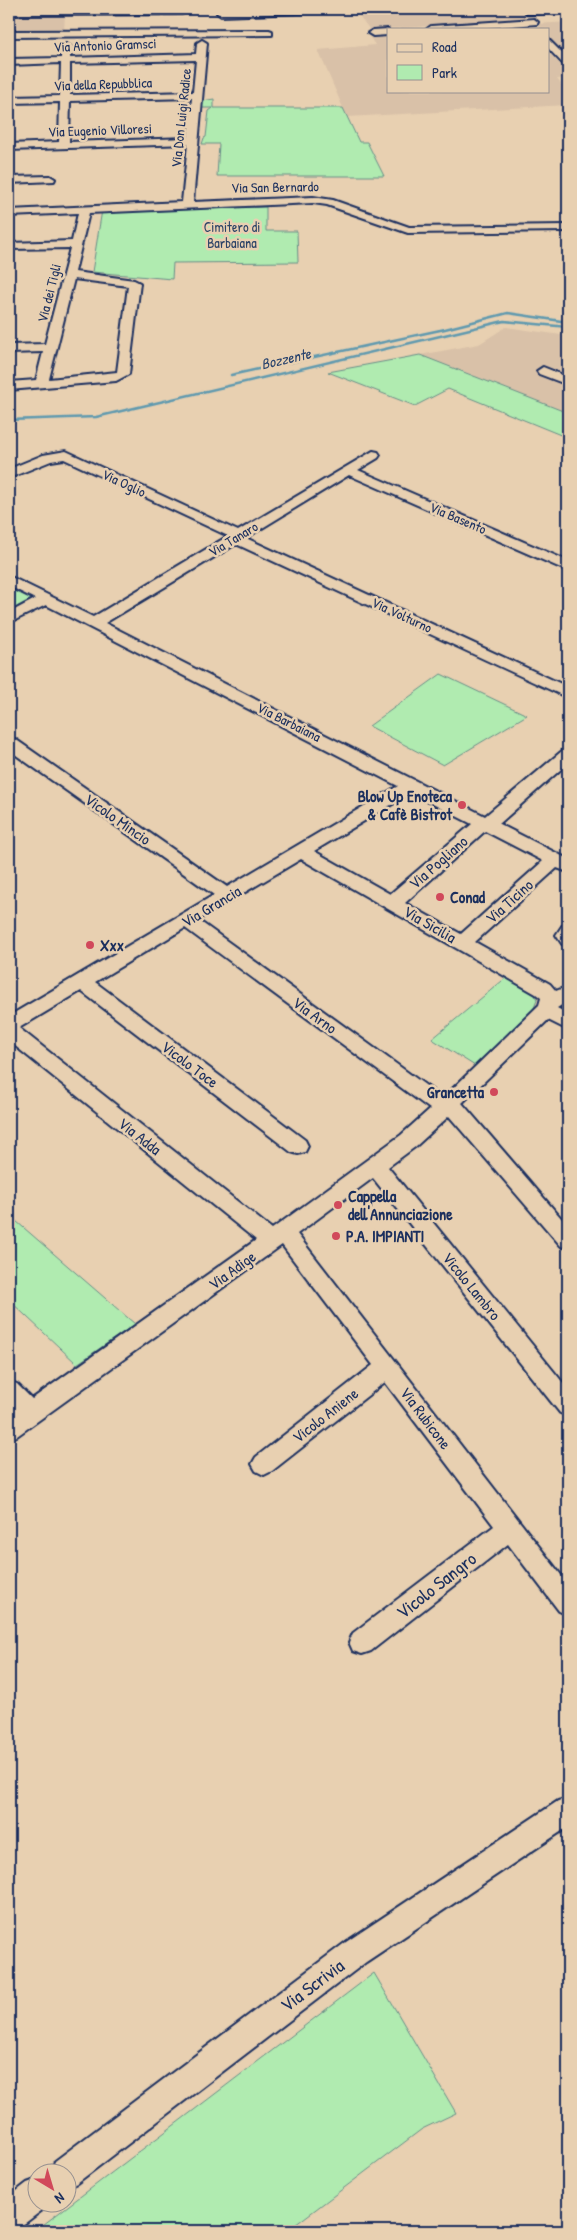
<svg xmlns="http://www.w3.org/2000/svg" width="577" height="2240" font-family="'Patrick Hand',sans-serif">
	<rect width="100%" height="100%" fill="#e8d0b1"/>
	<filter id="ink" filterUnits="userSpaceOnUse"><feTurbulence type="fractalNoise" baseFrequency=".02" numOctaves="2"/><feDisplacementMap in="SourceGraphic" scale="10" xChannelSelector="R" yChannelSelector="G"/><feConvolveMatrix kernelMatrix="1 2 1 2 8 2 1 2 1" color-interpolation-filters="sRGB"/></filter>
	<g filter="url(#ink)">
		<path fill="#d9c1a8" d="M354,9h166l6,11 -156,10z
			M9,13h56l-1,20h-55z
			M568,22v39l-20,-22v-10h-7l-4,-5z
			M388,34v57h160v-40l20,22v5l-11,1 11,14v12l-221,12 -29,-67 57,-5 -6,-9z
			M506,327l62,9v77l-148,-58 59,-11z"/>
		<path fill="#b0ebb0" stroke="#668d87" d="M214,99v9h129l16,34h8l17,34h-167l2,-32h-17l2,-6 2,-1 3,-26 4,-3h-11v-7z
			M266,207v24h31l1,31 -125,1 -1,16 -80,-7 10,-62z
			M420,355l148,58v25l-120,-49 -33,17 -87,-34z
			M9,588l22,11 -22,12z
			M441,674l86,41 -84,50 -74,-39z
			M508,976l26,16 3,8 -3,8 -59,58 -43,-27z
			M9,1215l126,109 -58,40 -68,-64z
			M374,1973l82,140 -34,16 -135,102h-252z"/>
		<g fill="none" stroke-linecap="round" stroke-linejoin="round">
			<path stroke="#5f99af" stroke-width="2.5" d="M231,375l214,-46 63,-16 60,9
				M9,420l87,-3 408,-96 64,6"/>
			<g stroke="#1b2f5e" stroke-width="4">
				<path id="minor" d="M9,9h175l2,2 -4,3 -173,1z
					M262,9h65l-4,3 -102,4 -4,-3 4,-3z
					M526,9h42v3l-40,2 -4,-3z
					M534,19l4,3 -1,2 -63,5h-47l4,-3z
					M388,29v6l-15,1 -5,-3 5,-3z
					M269,30l3,1v4l-263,2v-6z
					M548,39l20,20v8l-3,-1 -17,-18z
					M202,40l5,3 -14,159 120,-5 20,3 76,27 159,-2v6l-160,2 -81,-28 -14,-2 -224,10 -14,59 59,8 6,3 -11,91 -13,7 -107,9v-8l27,-2 7,-28 -34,1v-8l36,-1 25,-96 -61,1v-6l63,-2 6,-28 -69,3v-6l173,-8 6,-58 -179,6v-6l50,-2 1,-40 -51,1v-6l51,-1 1,-33 -52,2v-6l52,-1v-11l5,-3 5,3 -1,11 126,-4 1,-11zM196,60l-3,32 -123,3v-32zM192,98l-4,40 -119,4 1,-41zM74,279l54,7 -11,86 -68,7z
					M50,176l5,3 -1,2 -45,2v-6z
					M543,367l25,10v8l-29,-11 -2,-3z
					M66,451l172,80 135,-80 5,1 2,3 -2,3 -20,12 210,91v9l-5,-1 -214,-94 -103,63 322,149v11l-332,-154 -131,79 380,193 77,-65 6,-1v13l-69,61 69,35v13l-11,-4 -82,74 75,42 6,7 12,-5v15l-11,7 11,6v16l-20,-10 -86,83 106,123v23l-7,-3 -112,-130 -34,31 -27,20 180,222v27l-8,-3 -187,-235 -76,56 271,350v31l-9,-4 -51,-67 -137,107 -9,3 -9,-3 -4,-9 4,-9 141,-107 -109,-144 -113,89 -8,4 -8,-4 -4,-7 4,-7 117,-92 -91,-120 -265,191 -8,3v-23l6,-4 -6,-6v-25l8,3 15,15 224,-159 -247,-199v-25l205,-121 -205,-145v-12l6,1 212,148 171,-101 -352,-181 -37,18v-10l26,-14 -26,-13v-10l84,41 135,-81 -164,-77 -13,2 -42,17v-9l34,-14zM411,793l61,31 -82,70 -76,-43zM485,831l58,30 -82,73 -56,-31zM301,859l235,135 5,4 -2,7 -96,93 -245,-178zM185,928l245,181 -29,26 -129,94 -253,-201 62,-37 210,161 7,2 7,-2 3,-6 -3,-6 -210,-158z
					M568,924v22l-6,-2 -6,-9 6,-9z
					M568,1798v29l-202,135 -289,221 -9,4v-15h-17l4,-11 291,-219 212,-141z
					M38,2179v23h12l-1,3 -29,22 -11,4v-34l18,-14z"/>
			</g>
			<use href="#minor" fill="#e8d0b1" fill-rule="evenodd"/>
		</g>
	</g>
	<g fill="#d1495b" stroke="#e8d0b1" stroke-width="2">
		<circle cx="462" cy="805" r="5"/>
		<circle cx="440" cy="897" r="5"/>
		<circle cx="90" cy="945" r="5"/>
		<circle cx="494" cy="1092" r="5"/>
		<circle cx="338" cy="1205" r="5"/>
		<circle cx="336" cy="1236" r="5"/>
	</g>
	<g text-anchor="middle" stroke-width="5" stroke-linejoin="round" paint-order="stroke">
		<g font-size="14" fill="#1b2f5e" stroke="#e8d0b1">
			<text transform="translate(105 45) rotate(-2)" y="5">Via Antonio Gramsci</text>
			<text transform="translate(103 84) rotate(-2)" y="5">Via della Repubblica</text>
			<text transform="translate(181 118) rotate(-84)" y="5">Via Don Luigi Radice</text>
			<text transform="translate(100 130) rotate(-2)" y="5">Via Eugenio Villoresi</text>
			<text transform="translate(275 187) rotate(-1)" y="5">Via San Bernardo</text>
			<text transform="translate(49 293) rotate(-76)" y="5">Via dei Tigli</text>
			<text transform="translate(124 483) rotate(25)" y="5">Via Oglio</text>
			<text transform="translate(458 518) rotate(23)" y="5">Via Basento</text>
			<text transform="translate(233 539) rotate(-31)" y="5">Via Tanaro</text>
			<text transform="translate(402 615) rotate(25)" y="5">Via Volturno</text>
			<text transform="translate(289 722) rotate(27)" y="5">Via Barbaiana</text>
		</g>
		<g font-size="14" fill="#2a4266" stroke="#e8d0b1">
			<text x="232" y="232">Cimitero di<tspan x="232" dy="16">Barbaiana</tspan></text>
		</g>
		<g font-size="15" font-style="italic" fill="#26416c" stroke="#e8d0b1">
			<text transform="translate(286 359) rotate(-13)" y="5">Bozzente</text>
		</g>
		<g font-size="16" font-weight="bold" fill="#1b2f5e" stroke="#e8d0b1" text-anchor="start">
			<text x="452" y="802" text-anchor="end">Blow Up Enoteca<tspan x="452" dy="18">&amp; Cafè Bistrot</tspan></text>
			<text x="450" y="903">Conad</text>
			<text x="100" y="951">Xxx</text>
			<text x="484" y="1098" text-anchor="end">Grancetta</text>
			<text x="348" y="1202">Cappella<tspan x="348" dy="18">dell'Annunciazione</tspan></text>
			<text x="346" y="1242">P.A. IMPIANTI</text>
		</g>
		<g font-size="16" fill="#1b2f5e" stroke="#e8d0b1">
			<text transform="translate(118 819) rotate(35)" y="6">Vicolo Mincio</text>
			<text transform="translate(438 862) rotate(-41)" y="6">Via Pogliano</text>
			<text transform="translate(509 901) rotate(-42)" y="6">Via Ticino</text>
			<text transform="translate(211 906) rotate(-31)" y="6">Via Grancia</text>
			<text transform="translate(430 924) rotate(30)" y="6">Via Sicilia</text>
			<text transform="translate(315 1015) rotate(36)" y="6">Via Arno</text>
			<text transform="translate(190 1064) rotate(37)" y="6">Vicolo Toce</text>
			<text transform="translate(140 1136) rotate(38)" y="6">Via Adda</text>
			<text transform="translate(232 1270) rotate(-36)" y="6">Via Adige</text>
			<text transform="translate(472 1286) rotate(51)" y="6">Vicolo Lambro</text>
			<text transform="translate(325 1415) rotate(-38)" y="6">Vicolo Aniene</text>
			<text transform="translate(426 1418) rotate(53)" y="6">Via Rubicone</text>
		</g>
		<g font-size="19" fill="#1b2f5e" stroke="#e8d0b1">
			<text transform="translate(436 1585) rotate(-38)" y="7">Vicolo Sangro</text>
			<text transform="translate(312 1985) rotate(-37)" y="7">Via Scrivia</text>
		</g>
	</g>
	<rect width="577" height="2240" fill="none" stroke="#e8d0b1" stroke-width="30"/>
	<rect x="15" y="15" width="547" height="2210" fill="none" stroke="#1b2f5e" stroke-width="2" filter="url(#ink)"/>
	<rect x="387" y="28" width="162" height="65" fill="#e8d0b1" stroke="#969090"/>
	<rect x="397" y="44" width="25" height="8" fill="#e8d0b1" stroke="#969090"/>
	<text x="432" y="52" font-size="15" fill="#1b2f5e">Road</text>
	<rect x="397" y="65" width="25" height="15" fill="#b0ebb0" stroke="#969090"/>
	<text x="432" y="78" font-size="15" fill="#1b2f5e">Park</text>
	<g transform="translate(52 2188) rotate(142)"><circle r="24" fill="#e8d0b1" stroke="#969090"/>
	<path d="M0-4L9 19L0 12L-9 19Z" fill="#d1495b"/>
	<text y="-8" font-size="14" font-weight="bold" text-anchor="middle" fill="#1b2f5e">N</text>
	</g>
</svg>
